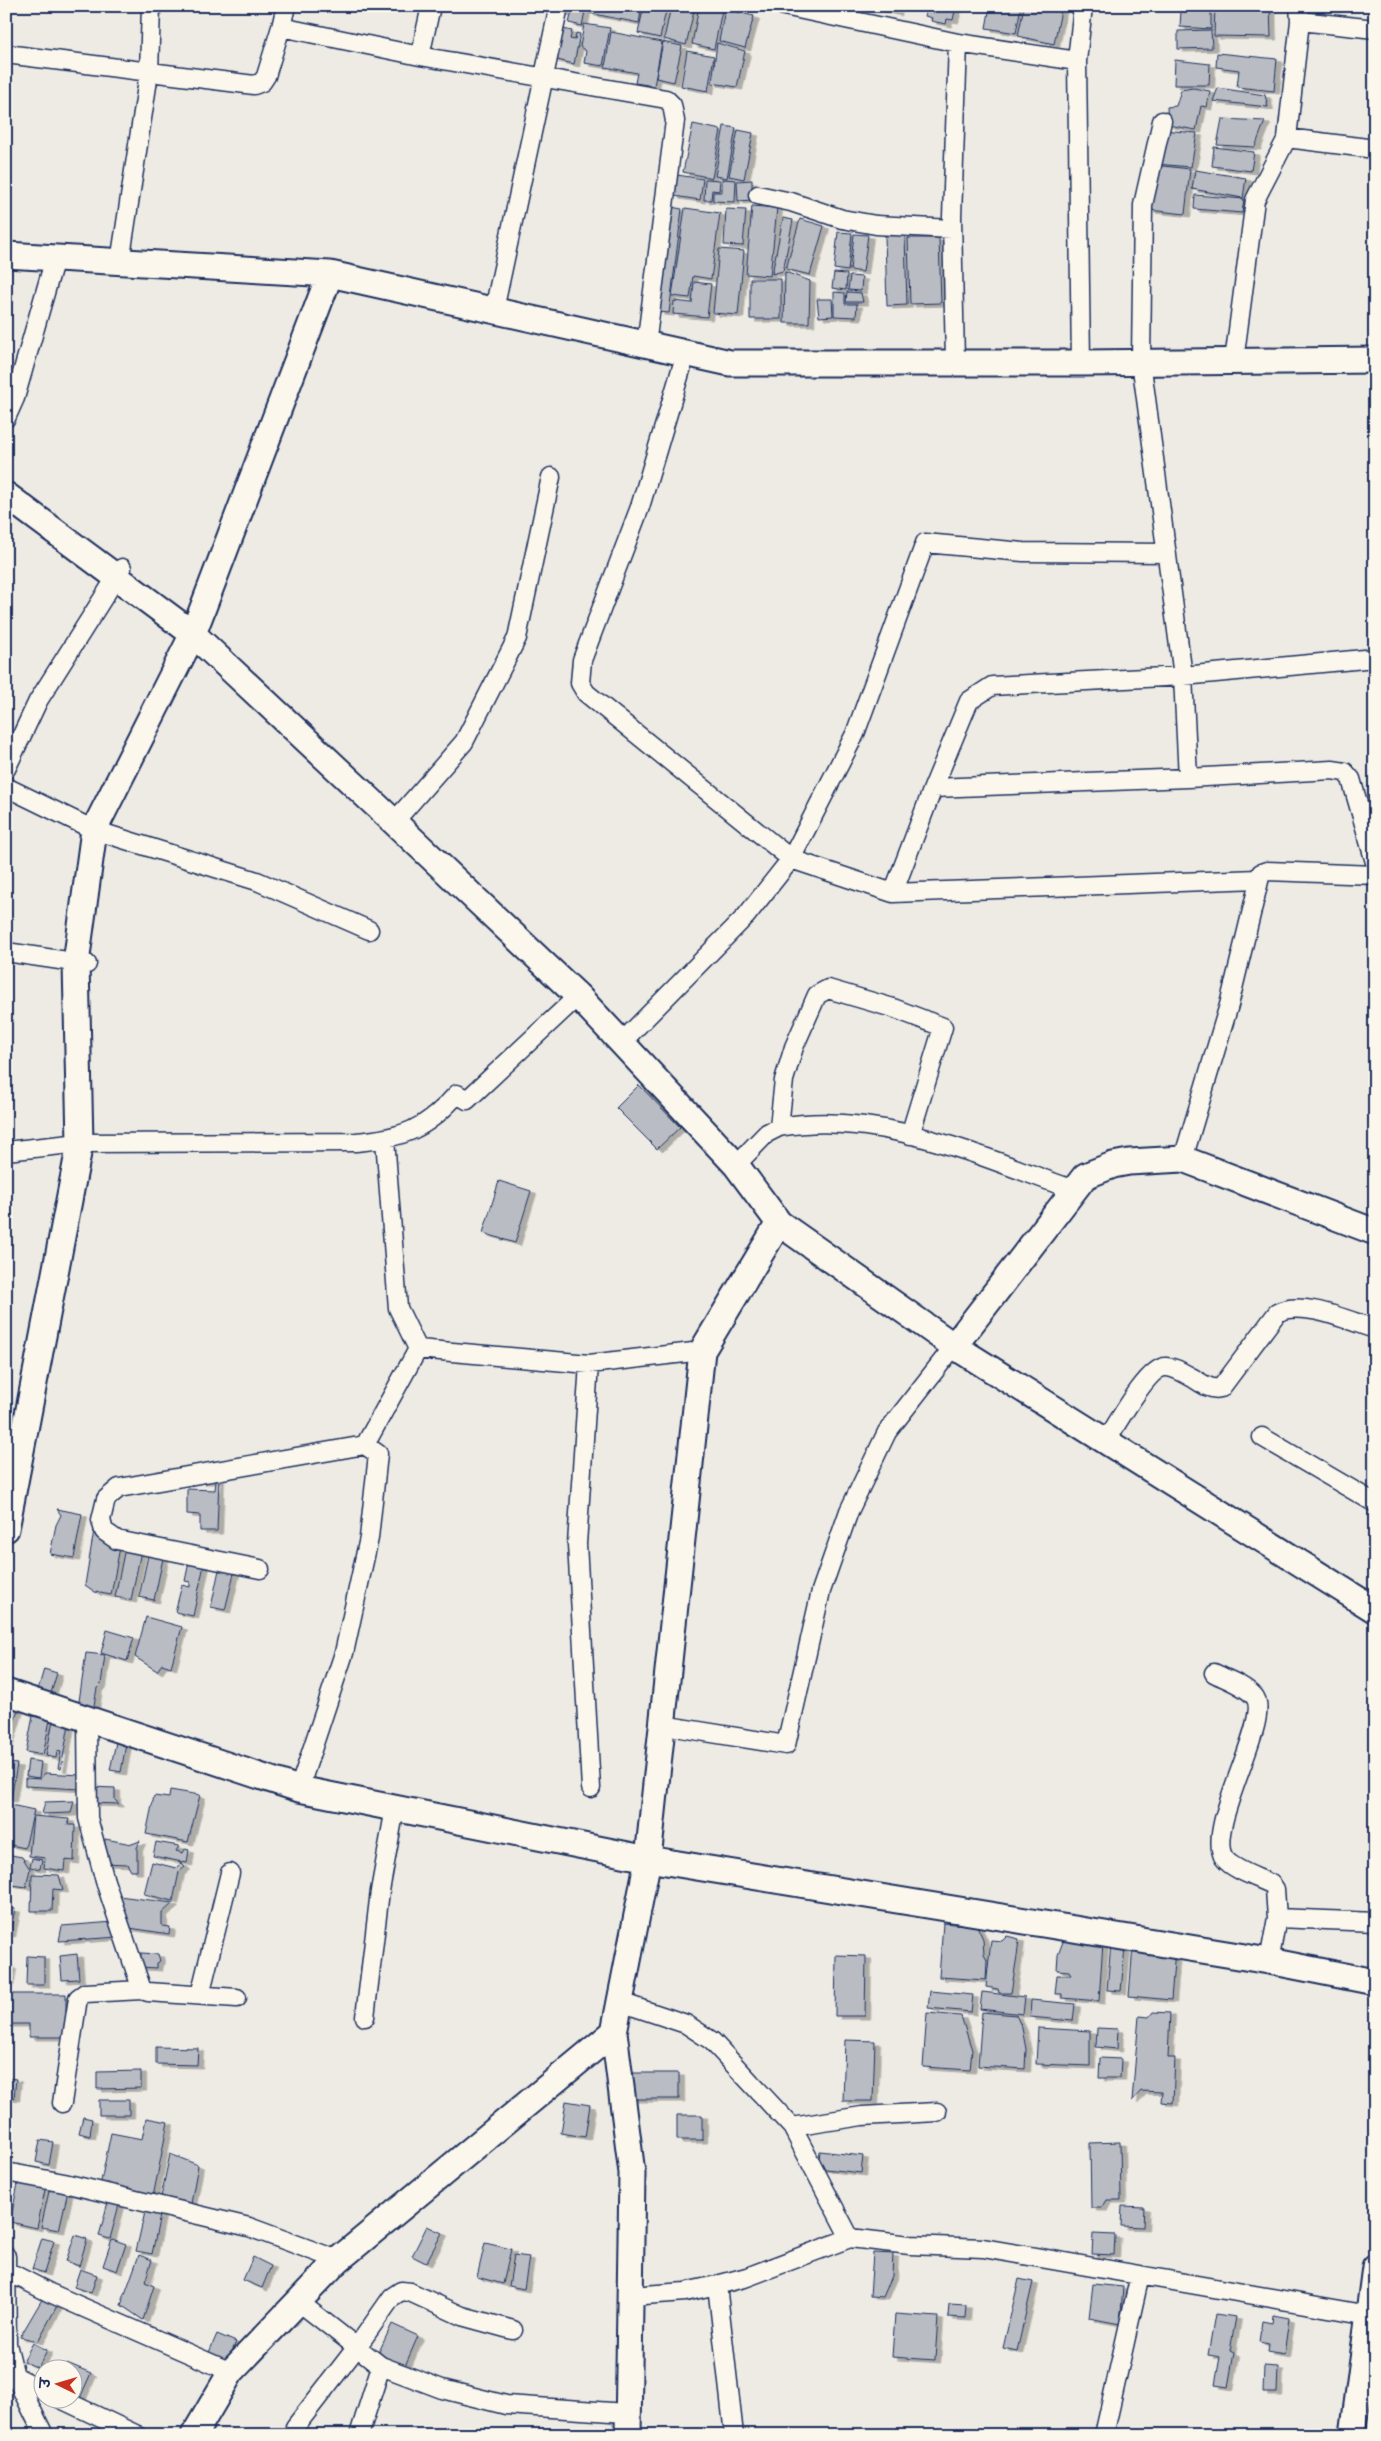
<svg xmlns="http://www.w3.org/2000/svg" width="1381" height="2441" font-family="Mynerve,'Playpen Sans Deva',sans-serif">
	<defs>
		<filter id="shadow"><feDropShadow dx="5.5" dy="3" stdDeviation="0" flood-color="#0004"/></filter>
	</defs>
	<rect width="100%" height="100%" fill="#eeebe4"/>
	<filter id="ink" filterUnits="userSpaceOnUse"><feTurbulence type="fractalNoise" baseFrequency=".02" numOctaves="2"/><feDisplacementMap in="SourceGraphic" scale="10" xChannelSelector="R" yChannelSelector="G"/><feConvolveMatrix kernelMatrix="1 2 1 2 8 2 1 2 1" color-interpolation-filters="sRGB"/></filter>
	<g filter="url(#ink)">
		<path fill="#b9bcc3" stroke="#1b2f5e" filter="url(#shadow)" d="M564,6h22l-4,20 -13,-3 4,-15h-4l-1,6 -6,-2z
			M590,6h52l-3,17 -50,-10z
			M644,6h23l-7,32 -22,-5z
			M671,6h24l-9,39 -22,-6z
			M699,6l23,4 -8,39 -22,-5z
			M867,6h30l-1,7z
			M917,6h39l-3,14 -6,-1 -1,5 -15,-3 1,-3 -7,-2 1,-6 -10,-2z
			M990,6h31l-5,27 -30,-5z
			M1024,6h38l-8,38 -36,-8z
			M1180,6h32v4l-32,-2z
			M1215,6h55l1,31 -57,-1z
			M725,9l29,7 -9,32 -26,-7z
			M1181,10l30,2v17l-31,-2z
			M584,24l26,4 -7,38 -19,-3 2,-12 -6,-4z
			M559,28l13,3 -2,8 5,1 1,-7 4,1 -6,30 -21,-5z
			M1211,30l1,18 -34,1v-18z
			M611,32l51,10 -8,44 -19,-3 2,-10 -32,-6z
			M663,42l19,4 -8,36 -18,-4z
			M717,43l28,8 -8,36 -25,-4z
			M687,51l27,5 -6,35 -27,-5z
			M1217,53l60,6 -3,32 -37,-4 2,-17 -23,-3z
			M1175,60l35,4 -1,21h-35z
			M1193,88l17,3 -3,16 -6,-1 -5,24 -28,-5 -1,-18 9,-1 5,-16z
			M1218,88l47,7 3,12 -55,-6z
			M1222,119l43,2 -10,26 -38,-2z
			M693,124l28,6 -9,48 -29,-6z
			M724,126l12,2 -9,50 -12,-2z
			M738,130l15,3 -9,46 -15,-3z
			M1163,130l34,3 -6,34 -35,-3z
			M1214,147l40,5 -3,19 -39,-5z
			M1154,165l36,4 -5,45 -36,-4z
			M1195,170l51,8 -3,20 -51,-9z
			M677,175l26,4 -3,21 -26,-4z
			M705,179l15,1 -1,11 -7,-1 -1,10h-7z
			M722,179l14,1 -1,22 -22,-1v-9h9z
			M752,180v20l-14,1 -1,-20z
			M1195,195l49,4 -2,14 -48,-4z
			M752,206l25,2 -7,68 -24,-2z
			M671,207l11,2 -13,104 -11,-1z
			M685,208l35,5 -9,66 -18,-3 -3,22 -18,-2z
			M726,209l20,1 -3,36 -19,-1z
			M783,218l10,2 -10,51 -11,3z
			M800,219l24,7 -14,49 -24,-6z
			M838,232l14,1 -4,38 -14,-2z
			M854,234l14,1 -5,37 -13,-2z
			M905,235l2,70 -20,1 -2,-70z
			M908,238h31l2,65 -31,1z
			M719,249l25,2 -6,64 -25,-2z
			M785,272l25,9 -1,42h-25z
			M834,273l13,1 -1,16 -14,-2z
			M850,276l12,1 -1,14 -13,-1z
			M750,279h31v40h-31z
			M694,282l17,2 -4,33 -34,-3 1,-13 18,2z
			M834,292l11,1v11h12l-1,13 -22,-1z
			M847,292l14,1 2,9h-17z
			M817,299h15l1,17 -14,1z
			M639,1085l41,42 -23,22 -41,-41z
			M499,1181l32,10 -16,52 -32,-10z
			M219,1478l-2,53h-17v-16l-13,-1v-25l28,1 1,-9h-17z
			M57,1509l25,5 -8,44 -24,-4 6,-29 5,-10z
			M95,1524l25,23 -9,48 -16,-3 -10,-7z
			M125,1548l16,3 -10,49 -16,-3z
			M149,1551l15,3 -10,46 -15,-3z
			M189,1562l15,3 -11,51 -18,-4 7,-27 8,2v-5l-5,-1z
			M220,1565l15,4 -10,41 -14,-3z
			M146,1617l36,10 -11,40 -9,-3 -5,7 -22,-14z
			M107,1630l27,8 -7,23 -26,-8z
			M86,1653l19,2 -4,29 -4,4 -5,29 -14,-9z
			M44,1669l13,4 -8,27 -12,-7z
			M6,1705l12,4 -12,39z
			M33,1716l17,4 -7,35 -17,-3z
			M53,1720l16,4 -8,45 -3,-1 3,-16 -4,-1 -1,7 -10,-2z
			M116,1742l10,2 -5,28 -11,-2z
			M28,1760l13,2 -2,16 -13,-2z
			M6,1763l11,1 -6,35 -5,-1z
			M45,1773l36,2 -1,14 -55,-3v-8l15,1z
			M91,1787l24,1v12l4,4 -29,-1z
			M170,1790l30,5 -12,47 -42,-8 8,-38 15,2z
			M74,1801l-3,12 -29,1 3,-12z
			M6,1804l28,6 -9,38 -19,-4z
			M33,1816l36,3 -1,6h7l-1,36 -9,-1 -1,11 -20,-3 1,-10 -16,-2z
			M105,1839l27,5 8,-3 -3,7v23h-6l-4,-7 -25,-1z
			M156,1842l23,4 -3,5 7,2 2,-4 4,1 -2,13 -34,-7z
			M6,1854l16,3 8,12 -4,18 -20,-3z
			M32,1858l10,2 -2,9 -10,-2z
			M152,1862l24,6 5,-5 4,4 -6,5 -6,29 -29,-7z
			M32,1874l27,1 4,15 -10,-1 -1,22h-21z
			M119,1896l54,7 -11,10v13l8,1 -1,7 -46,-7z
			M6,1908l9,1 -5,25 -4,-1z
			M114,1922l6,15 -61,4 3,-15z
			M943,1923l34,3 6,13 1,16 3,5 -1,20 -47,-3z
			M1007,1936l12,3 -2,17 -6,37h-12l-1,-4 -12,-2 5,-47 11,1z
			M1064,1939l39,3 -4,59 -37,-3v-4h-7l2,-19h14l-2,-4 -12,-1 1,-15z
			M1111,1943l14,4 -4,44 -14,-1z
			M1133,1946l42,3 -4,51 -42,-4z
			M141,1953l17,1 2,7 -3,2v5l-17,-1z
			M77,1954l2,25 -17,1 -2,-24z
			M836,1955l30,1 -1,60h-30z
			M27,1956l17,1v28h-18z
			M6,1963l5,4 -3,16h-2z
			M930,1991l43,4 -2,17 -43,-4z
			M982,1992l43,5 -2,17 -43,-5z
			M6,1994h60v43h-37v-13h-23z
			M1031,2000l44,4 -2,17 -43,-4z
			M982,2012l34,3 6,13 4,21 -1,20 -47,-3z
			M1153,2012l17,1 -2,45h7l-2,45 -12,-1 1,-10 -21,-1 -9,10 7,-85 10,1z
			M927,2013l34,3 11,34 -2,20 -47,-3z
			M1038,2028l52,3v35l-54,-2z
			M1097,2028l21,1 -1,20 -21,-2z
			M845,2040l30,1 -2,60h-30z
			M156,2047l42,1 -1,17 -41,-1z
			M1100,2058l21,1 -1,19h-21z
			M141,2071v17l-44,1v-17z
			M626,2073h53v26h-53z
			M9,2078l7,1 -2,19 -8,-1v-13h2z
			M99,2100h30v15h-30z
			M566,2101l24,4 -5,32 -24,-4z
			M677,2115h25v25h-25z
			M83,2117l9,2 -2,17 -11,-3z
			M146,2118l22,4 -16,80 -53,-11 12,-58 31,6z
			M40,2140l13,2 -4,23 -13,-3z
			M1120,2142l1,58h-14l-5,8h-11l-1,-65z
			M820,2151l43,5 -2,17 -43,-5z
			M170,2154l28,11 -8,44 -30,-7z
			M19,2179l27,6 -9,43 -27,-6z
			M50,2187l18,4 -9,39 -18,-3z
			M109,2198l11,3 -10,38 -11,-3z
			M1122,2206l22,1 -1,20 -22,-1z
			M145,2212l15,3 -8,39 -16,-3z
			M427,2226l15,7 -16,30 -14,-7z
			M1093,2234l22,1 -1,20 -22,-1z
			M75,2235l12,4 -8,27 -13,-5z
			M42,2238l12,3 -10,32 -12,-4z
			M112,2239l14,5 -9,27 -14,-5z
			M485,2243l26,6 -8,35 -26,-7z
			M873,2253l20,1 -1,22 -9,21 -13,-1z
			M139,2255l13,5 -7,22 9,4 -11,34 -22,-15z
			M514,2255l15,2 -5,32 -15,-3z
			M253,2257l18,9 -9,22 -19,-8z
			M80,2269l17,6 -6,18 -17,-6z
			M1019,2279l14,3 -16,69 -14,-3z
			M1093,2284l30,3 -3,37 -31,-6z
			M44,2296l14,8 -20,37 -18,-4z
			M949,2304l17,1 -1,13 -17,-1z
			M895,2314l43,3 -3,43 -43,-3z
			M1215,2314l21,3 -6,34 4,2 -6,34 -13,-2 5,-28 -12,-2z
			M1273,2315l16,3 -5,37 -16,-3 1,-8 -10,-2 3,-21 10,2z
			M392,2324l26,12 -13,30 -27,-12z
			M217,2334l19,8 -10,23 -19,-8z
			M33,2343l14,7 -9,18 -15,-7z
			M67,2363l24,10 -11,25 -8,-4 3,-16 -3,-1v-9h-8z
			M1264,2366l14,1 -1,26h-14z"/>
		<g fill="none" stroke-linecap="round" stroke-linejoin="round">
			<g stroke="#1b2f5e" stroke-width="21">
				<path id="street" d="M286,6l-5,21 139,29
					M431,6l-11,50 246,43 6,6 3,16 -29,224
					M784,6l174,37 119,18
					M1300,21l75,8
					M6,54l248,31 8,-3 4,-6 15,-49
					M1287,138l88,11
					M758,195l33,7 51,17 34,6 76,4
					M120,262l29,-189 2,-67
					M494,310l65,-304
					M686,353l-46,154 -58,153 -2,23 6,10 205,166 102,34 40,-105 255,-10 -5,-102 -42,-315 2,-156 19,-84
					M1234,361l21,-161 32,-62 13,-117 -1,-15
					M955,362l-3,-145 6,-174
					M1081,363l-4,-302 6,-55
					M6,418l9,-20 40,-140
					M6,769l32,-68 84,-133
					M1188,778l144,-8 13,2 6,7 24,83
					M6,787l88,43 163,51 112,49
					M933,788l36,-87 23,-15 191,-10 192,-18
					M394,822l70,-80 53,-104 34,-161
					M893,893l365,-14
					M6,952l81,12
					M621,1043l125,-127 45,-57 64,-125 70,-191 98,9 144,1
					M779,1127l5,-47 10,-33 23,-52 11,-6 65,19 50,19 -33,108
					M385,1139l13,169 20,41
					M6,1151l74,-8 276,-1c46,-4 70,-12 101,-48l10,6 111,-104
					M1183,1159l46,-154 32,-132 6,-2 108,4
					M736,1165l31,-32 12,-6c101,-18 202,30 295,63
					M418,1349l171,15 113,-13
					M589,1364l-12,180 14,244
					M1262,1437l113,66
					M1106,1441c10,-15 41,-73 59,-74 9,-1 20,7 28,11 8,5 18,13 28,10l56,-75c24,-14 72,8 98,16
					M260,1569l-143,-29 -13,-9 -3,-11 5,-21 13,-11 246,-43
					M1214,1673c12,6 30,12 40,23 20,21 -50,131 -30,162 9,12 33,19 47,26l4,5 2,29 -8,43
					M87,1719l1,99 17,63 37,109 6,2 89,6
					M662,1725l124,20 35,-154 28,-80 38,-79 67,-86
					M299,1789l45,-136 25,-115 9,-84 -13,-9 53,-96
					M1277,1918l98,4
					M200,1995l30,-122
					M620,2002l66,22 26,17 80,86 58,111
					M365,2017l15,-126 15,-83
					M62,2103l16,-105 7,-5 57,-3
					M792,2127l70,-11 75,-4
					M6,2172l58,11 185,44 89,33
					M6,2256l1,88 8,32 29,59
					M7,2271l43,22 181,79
					M717,2285l17,150
					M631,2296l54,-4 32,-7 30,-8 103,-39 60,7 73,3 392,68
					M299,2302l82,64 61,23 64,16 121,8
					M15,2376l27,14
					M59,2398l78,37
					M295,2427l62,-80 35,-50 9,-6 9,1 52,24 51,14
					M359,2435l22,-69
					M1104,2435l36,-160"/>
			</g>
			<g stroke="#1b2f5e" stroke-width="29">
				<path id="secondary" d="M6,255l324,19 400,89h351l294,-3
					M6,495l187,139 201,188 184,174 158,169 43,58 175,123 421,264
					M779,1223l-77,128 -54,508 621,102 106,21
					M954,1346l131,-170 28,-11 16,-3 54,-3 192,73
					M6,1529l74,-386 -4,-180 18,-133 99,-196 137,-360
					M6,1692l293,97 349,70 -34,173 -276,228 -107,112 -37,63
					M614,2032l18,141 -4,262
					M1353,2435l22,-168"/>
			</g>
			<use href="#street" stroke="#fbf7ec" stroke-width="18"/>
			<use href="#secondary" stroke="#fbf7ec" stroke-width="25"/>
		</g>
	</g>
	<rect width="1381" height="2441" fill="none" stroke="#fbf7ec" stroke-width="25"/>
	<rect x="12" y="12" width="1356" height="2416" fill="none" stroke="#1b2f5e" stroke-width="2" filter="url(#ink)"/>
	<g transform="translate(58 2384) rotate(275)"><circle r="24" fill="#fbf7ec" stroke="#a1a7b3"/>
	<path d="M0-4L9 19L0 12L-9 19Z" fill="#c8321e"/>
	<text y="-8" font-size="14" font-weight="bold" text-anchor="middle" fill="#1b2f5e">उ</text>
	</g>
</svg>
